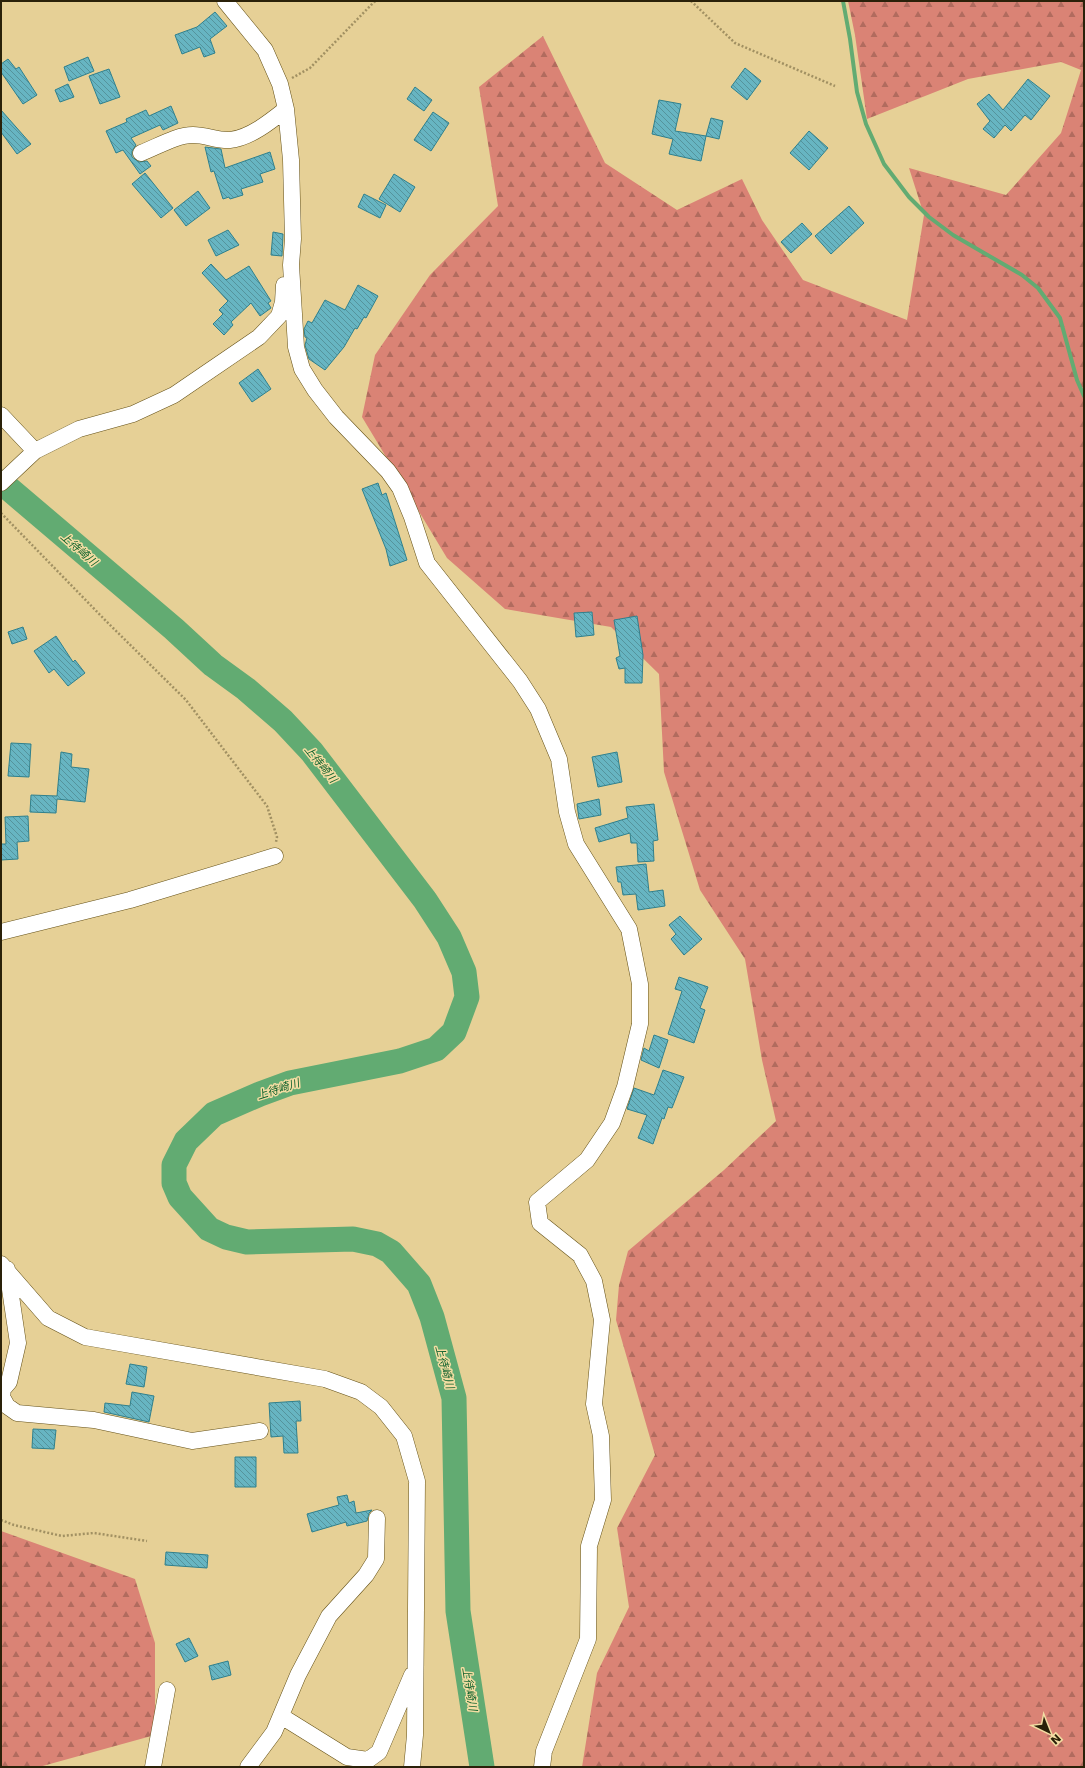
<svg xmlns="http://www.w3.org/2000/svg" width="1085" height="1768" font-family="'DejaVu Sans','Noto Sans JP',sans-serif">
	<defs>
		<pattern id="forest-firs" width="22" height="20" patternUnits="userSpaceOnUse"><rect width="22" height="20" fill="#da8375"/><path d="M5 1l3.5 6h-7zM16 11l3.5 6h-7z" fill="#b16b5e"/></pattern>
		<pattern id="water-waves" width="16" height="10" patternUnits="userSpaceOnUse"><rect width="16" height="10" fill="#62ab72"/><path d="M0 5q4-4 8 0t8 0" fill="none" stroke="#518b5c"/></pattern>
		<pattern id="building-back-hatch" width="6" height="6" patternUnits="userSpaceOnUse"><rect width="6" height="6" fill="#67b5c2"/><path d="M-1 5l2 2M0 0l6 6M5-1l2 2" fill="none" stroke="#55939c"/></pattern>
	</defs>
	<rect width="100%" height="100%" fill="#e6d096"/>
	<path fill="url(#forest-firs)" d="M848,1h236v1766h-502l15,-94 32,-66 -12,-79 38,-73 -39,-135 3,-35 9,-34 96,-81 52,-49 -14,-61 -17,-101 -45,-69 -36,-118 -5,-98 -48,-47 -106,-18 -58,-51 -85,-141 13,-62 55,-80 68,-69 -19,-119 64,-51 62,127 72,47 65,-31 20,41 41,60 104,40 17,-105 -15,-47 97,27 55,-62 20,-63 -20,-8 -93,17 -101,40 -12,-84z
		M1,1531l134,48 20,64v92l-116,32h-38z"/>
	<path fill="url(#water-waves)" d="M463,1695l22,14 9,58h-21z"/>
	<g fill="none" stroke-linecap="round" stroke-linejoin="round">
		<path stroke="#62ab72" stroke-width="4" d="M843,1l7,38 7,53 9,32 18,40 25,33 20,20 24,18 69,40 16,13 22,30 17,62 7,16"/>
		<path stroke="#62ab72" stroke-width="25" d="M1,482l173,147 39,36 33,24 37,32 29,31 113,148 24,37 15,35 3,25 -13,35 -18,17 -36,12 -110,22 -30,11 -46,20 -28,27 -12,24v18l6,14 29,32 17,8 21,5 106,-3 24,5 14,8 28,32 13,33 22,81 4,213 24,156"/>
	</g>
	<path fill="url(#building-back-hatch)" stroke="#2f808d" d="M215,12l12,14 -17,13 5,14 -11,4 -4,-10 -18,7 -7,-19 22,-8z
		M88,57l6,14 -25,10 -5,-14z
		M8,59l8,10 3,-2 18,28 -14,9 -22,-32v-8z
		M745,68l16,13 -14,19 -16,-13z
		M109,69l11,28 -20,7 -11,-28z
		M1028,79l22,17 -19,24 -6,-5 -14,16 -6,-6 -11,13 -11,-9 7,-8 -13,-17 12,-10 14,16z
		M68,84l6,13 -14,5 -5,-12z
		M415,87l17,13 -8,11 -17,-12z
		M659,100l22,4 -6,27 31,5 -5,25 -32,-7 4,-15 -21,-5z
		M171,106l7,17 -15,7 -3,-5 -29,13 5,7 -4,6v6l7,5 8,-1 4,5 -11,8 -17,-24 -7,3 -10,-22 21,-9 -1,-3 20,-9 3,6z
		M1,110l30,34 -14,10 -16,-22z
		M433,112l16,11 -18,28 -17,-11z
		M711,118l12,3 -4,18 -13,-3z
		M809,131l19,17 -19,22 -19,-17z
		M205,147l16,2 4,19 45,-16 5,17 -15,5 3,8 -22,7 2,6 -13,4 -1,-2 -6,2 -9,-28 -3,1z
		M145,173l28,35 -12,10 -29,-34z
		M394,174l21,13 -15,25 -21,-13z
		M198,191l12,17 -24,18 -12,-16z
		M364,194l22,11 -6,13 -22,-11z
		M849,206l15,17 -33,31 -16,-18z
		M802,223l10,11 -21,19 -10,-11z
		M228,230l11,15 -23,11 -8,-16z
		M273,232l10,2 -1,22 -11,-1z
		M211,264l15,16 23,-14 22,35 -3,2 3,5 -11,8 -9,-13 -20,19 2,3 -9,10 -11,-11 10,-10 -4,-4 9,-9 -26,-28z
		M358,285l20,11 -12,22 -2,-1 -7,12 -2,-1 -11,19 -19,23 -16,-11 -4,-14 2,-7 -2,-1 -1,-8 4,-8 4,2 13,-23 20,10z
		M258,369l13,20 -19,13 -13,-19z
		M378,483l4,12 4,-2 21,67 -17,6 -4,-17 -24,-60z
		M592,612l2,23 -18,2 -2,-24z
		M637,616l6,39 -1,28h-17v-15l-6,1 -3,-11 4,-2 -6,-36z
		M23,627l4,12 -15,5 -4,-12z
		M56,636l17,26 2,-2 10,13 -17,13 -14,-17 -5,4 -15,-22z
		M11,743l20,1 -2,33 -21,-1z
		M61,752l11,2 -1,13 18,2 -4,33 -28,-3 -1,14 -26,-1 1,-17 26,1z
		M617,752l5,30 -24,5 -6,-30z
		M599,799l2,16 -22,4 -2,-15z
		M654,804l4,36 -5,1 1,20 -16,1 -1,-19h-6l-1,-10 -31,9 -4,-14 33,-10 -2,-11z
		M28,816l1,25 -12,1 1,17 -17,1v-16h5l-1,-27z
		M646,864l3,28 14,-2 2,16 -27,4 -2,-16 -13,1 -2,-13h-3l-2,-15z
		M680,916l22,23 -18,16 -13,-16 5,-5 -7,-9z
		M679,977l29,10 -8,21 5,2 -11,33 -26,-9 14,-43 -7,-2z
		M654,1035l14,5 -9,28 -18,-8 3,-12 5,3z
		M663,1070l21,7 -12,31 -4,-1 -4,12 -2,-1 -9,26 -15,-6 9,-23 -20,-6 7,-21 20,7z
		M130,1364l17,3 -3,20 -18,-3z
		M132,1392l22,4 -5,26 -45,-10 1,-9 25,3z
		M300,1401l1,20h-5l2,32h-14l-1,-17 -12,1 -2,-34z
		M33,1429l23,1 -2,19 -22,-1z
		M235,1457h21v30h-21z
		M347,1495l2,8 5,-2 2,12 16,-3 -3,3 -2,8 -20,5 -1,-4 -34,10 -5,-18 32,-9 -2,-8z
		M166,1552l42,3 -1,13 -42,-3z
		M189,1638l9,18 -13,6 -9,-18z
		M228,1661l3,14 -19,5 -3,-14z"/>
	<g fill="none" stroke-linecap="round" stroke-linejoin="round">
		<g stroke="#655117" stroke-width="17">
			<path id="minor" d="M225,1l40,49 15,34 6,25 5,51 2,79 -2,26 5,82 6,22 13,21 21,27 52,54 12,17 12,29 15,46 93,118 18,28 21,50 8,53 9,32 53,85 11,55v40l-15,63 -13,36 -25,37 -50,42 3,21 40,32 14,26 8,39 -8,84 7,32 2,64 -14,46 -1,93 -44,112 -2,16
				M141,153c16,-6 35,-18 52,-18 13,0 25,6 37,5 20,-2 41,-19 56,-31
				M1,415l34,36
				M1,483l34,-32 44,-22 54,-15 41,-19 85,-58 20,-21 4,-14 1,-17
				M1,932l129,-32 145,-44
				M1,1264l47,54 37,19 240,42 36,13 20,15 23,29 13,45 -2,254 -3,32
				M7,1269l11,74 -9,39 -6,7 -1,8 5,9 10,7 77,7 98,21 68,-10
				M281,1716l66,41 21,3 11,-8 33,-77
				M153,1767l14,-77
				M248,1767l26,-35 24,-57 31,-59 37,-41 10,-16 1,-41"/>
		</g>
		<path stroke="#a19062" stroke-width="2.5" stroke-dasharray="2 2" stroke-linecap="butt" d="M691,1l44,42 100,43
			M292,78l18,-10 64,-66 3,-1
			M1,513l105,108 80,79 81,106 10,31 -1,5
			M1,1520l13,5 48,11 32,-3 53,8"/>
		<use href="#minor" stroke="#fff" stroke-width="16"/>
	</g>
	<g text-anchor="middle" stroke-width="3" stroke-linejoin="round" paint-order="stroke">
		<g font-size="11" font-style="italic" fill="#0f622d" stroke="#f3dda3">
			<text transform="translate(79 549) rotate(41)" y="4">上待崎川</text>
			<text transform="translate(321 764) rotate(51)" y="4">上待崎川</text>
			<text transform="translate(278 1089) rotate(-18)" y="4">上待崎川</text>
			<text transform="translate(445 1367) rotate(75)" y="4">上待崎川</text>
			<text transform="translate(470 1689) rotate(81)" y="4">上待崎川</text>
		</g>
	</g>
	<rect width="1085" height="1768" fill="none" stroke="#2a2109" stroke-width="4"/>
	<g transform="translate(1049 1732) rotate(137)" stroke="#f3dda3" stroke-width="3" paint-order="stroke">
	<path d="M0-3L7 15L0 10L-7 15Z" fill="#2a2109"/>
	<text y="-6" font-size="11" font-weight="bold" text-anchor="middle" fill="#2a2109">N</text>
	</g>
</svg>
